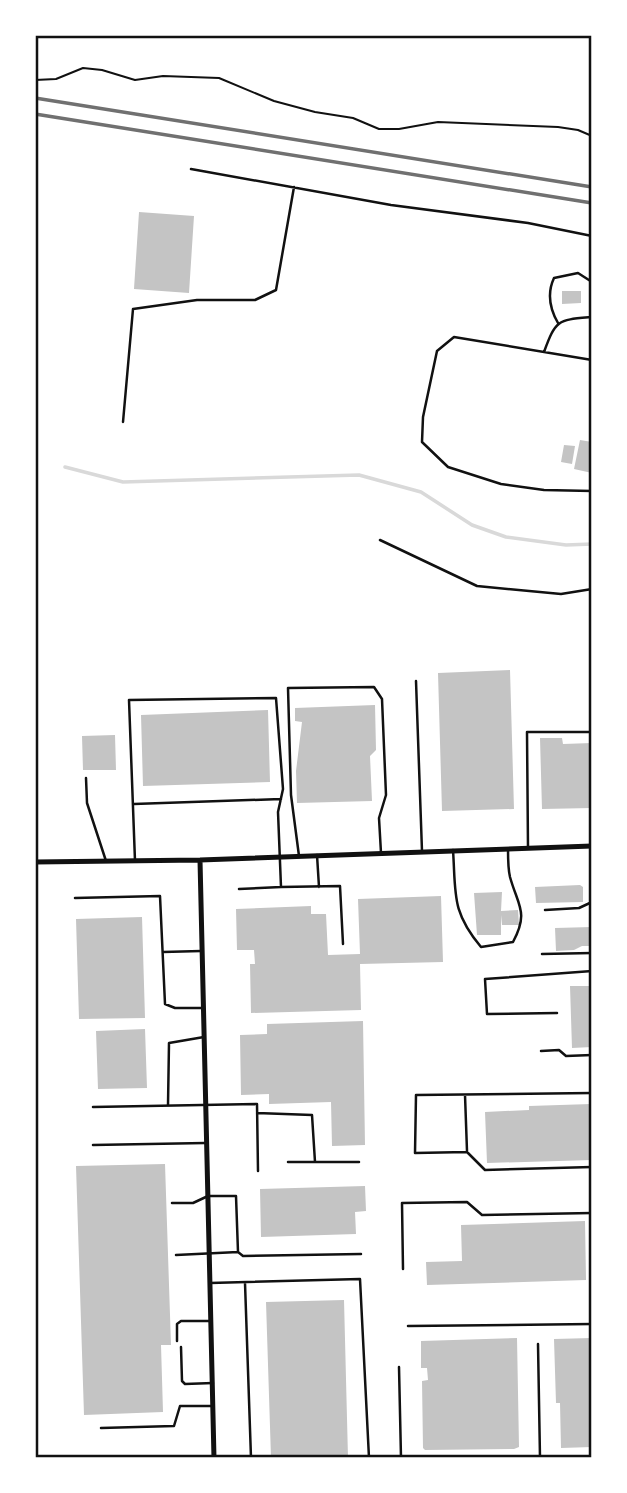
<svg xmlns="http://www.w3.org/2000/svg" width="627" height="1493" font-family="'Fira Sans Condensed',sans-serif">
	<rect width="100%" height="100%" fill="#fff"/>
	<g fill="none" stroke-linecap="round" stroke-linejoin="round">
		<path stroke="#d9d9d9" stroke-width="3.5" d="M65,467l58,15 236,-7 62,17 51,33 34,12 60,8 26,-1"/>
	</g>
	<path fill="#c4c4c4" d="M139,212l55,4 -5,77 -55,-4z
		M562,291h19v12l-19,1z
		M580,440l12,2v31l-18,-4z
		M564,445l11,1 -3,18 -11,-2z
		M510,670l4,139 -72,2 -4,-138z
		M375,705l1,45 -6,6 2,45 -75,2 -1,-32 6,-49 -7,-1v-13z
		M268,710l2,72 -127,4 -2,-71z
		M115,735l1,35h-33l-1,-34z
		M540,738h22l1,6 29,-1v65l-50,1z
		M580,885l3,2v15l-47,1 -1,-16z
		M502,892l-1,19 17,-1 1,15h-17l-1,-10v20h-24l-3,-42z
		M441,896l2,66 -83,2 1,46 -110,3 -1,-49h5l-1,-14h-17l-1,-41 75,-3v8h15l2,41 32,-1 -2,-55z
		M142,917l3,101 -66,1 -3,-100z
		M592,927v19h-10l-8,4 -18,1 -1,-23z
		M570,986h22v61l-20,1z
		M363,1021l2,124 -33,1 -1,-44 -62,2v-10l-28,1 -1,-60 27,-1v-10z
		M145,1029l2,59 -49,1 -2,-58z
		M591,1104l1,56 -105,3 -2,-51 44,-2v-4z
		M165,1164l6,181h-10l2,67 -79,3 -8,-249z
		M365,1186l1,25 -11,1 1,22 -95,3 -1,-48z
		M585,1221l1,59 -159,5 -1,-23 36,-1 -1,-36z
		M344,1300l4,158h-77l-5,-156z
		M517,1338l2,109 -5,2 -89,1 -2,-2 -1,-67 6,-1 -1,-12h-6v-27z
		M592,1338v109l-31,1 -1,-45h-4l-2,-64z"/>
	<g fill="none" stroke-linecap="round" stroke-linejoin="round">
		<path stroke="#111" stroke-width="2" d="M35,80l21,-1 27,-11 19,2 33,10 28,-4 56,2 55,23 41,11 38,6 26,11h20l39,-7 120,5 20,3 14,6"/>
		<path stroke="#111" stroke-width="2.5" d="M191,169l200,36 137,18 64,13
			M558,323c-8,-14 -11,-30 -4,-45l24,-5 14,9
			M544,352c12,-33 14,-32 48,-35
			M592,360l-138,-23 -17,14 -14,66 -1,25 26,25 53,17 43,6 48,1
			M123,422l10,-113 64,-9h58l21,-10 18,-103
			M380,540l97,46 84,8 31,-5
			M416,681l6,170
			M86,778l1,25 19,58
			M134,804l147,-5
			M528,848l-1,-116h65
			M453,850c3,44 -2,61 28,97l32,-5c16,-30 5,-36 -3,-65 -2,-8 -2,-19 -2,-28
			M317,855l2,32
			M299,856l-8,-61 -3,-107 86,-1 8,12 4,96 -7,23 2,35
			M135,861l-6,-161 147,-2 7,91 -5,23 3,75 -42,2
			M281,887l59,-1 3,58
			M75,898l85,-2 5,108 10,4h27
			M545,910l34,-2 13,-6
			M163,952l38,-1
			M542,954l50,-1
			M557,1013l-70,1 -2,-35 107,-8
			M541,1051l18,-1 7,6 26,-1
			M592,1093l-176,2 -1,58 52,-1 18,18 107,-3
			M465,1095l2,56
			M168,1105l1,-62 35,-6
			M93,1107l164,-3 1,67
			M257,1113l55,2 3,47h44
			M93,1145l112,-2
			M288,1162h27
			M172,1203h21l15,-7h28l2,56 -62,3
			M238,1252l5,4 118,-2
			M403,1269l-1,-66 65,-1 15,13 110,-2
			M210,1283l150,-4 9,179
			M245,1283l6,175
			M408,1326l184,-2
			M177,1341v-17l4,-3h30
			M538,1344l2,114
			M181,1347l1,34 3,3 28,-1
			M399,1367l2,91
			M101,1428l73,-2 6,-20h33"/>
		<path stroke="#111" stroke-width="5" d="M200,860l14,598
			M35,862l165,-2 392,-14"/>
		<path stroke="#707070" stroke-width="3.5" d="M35,98l557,89
			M35,114l557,89"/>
	</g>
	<rect width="627" height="1493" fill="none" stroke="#ffffff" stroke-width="74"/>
	<rect x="37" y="37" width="553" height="1419" fill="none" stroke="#111" stroke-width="2.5"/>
</svg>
